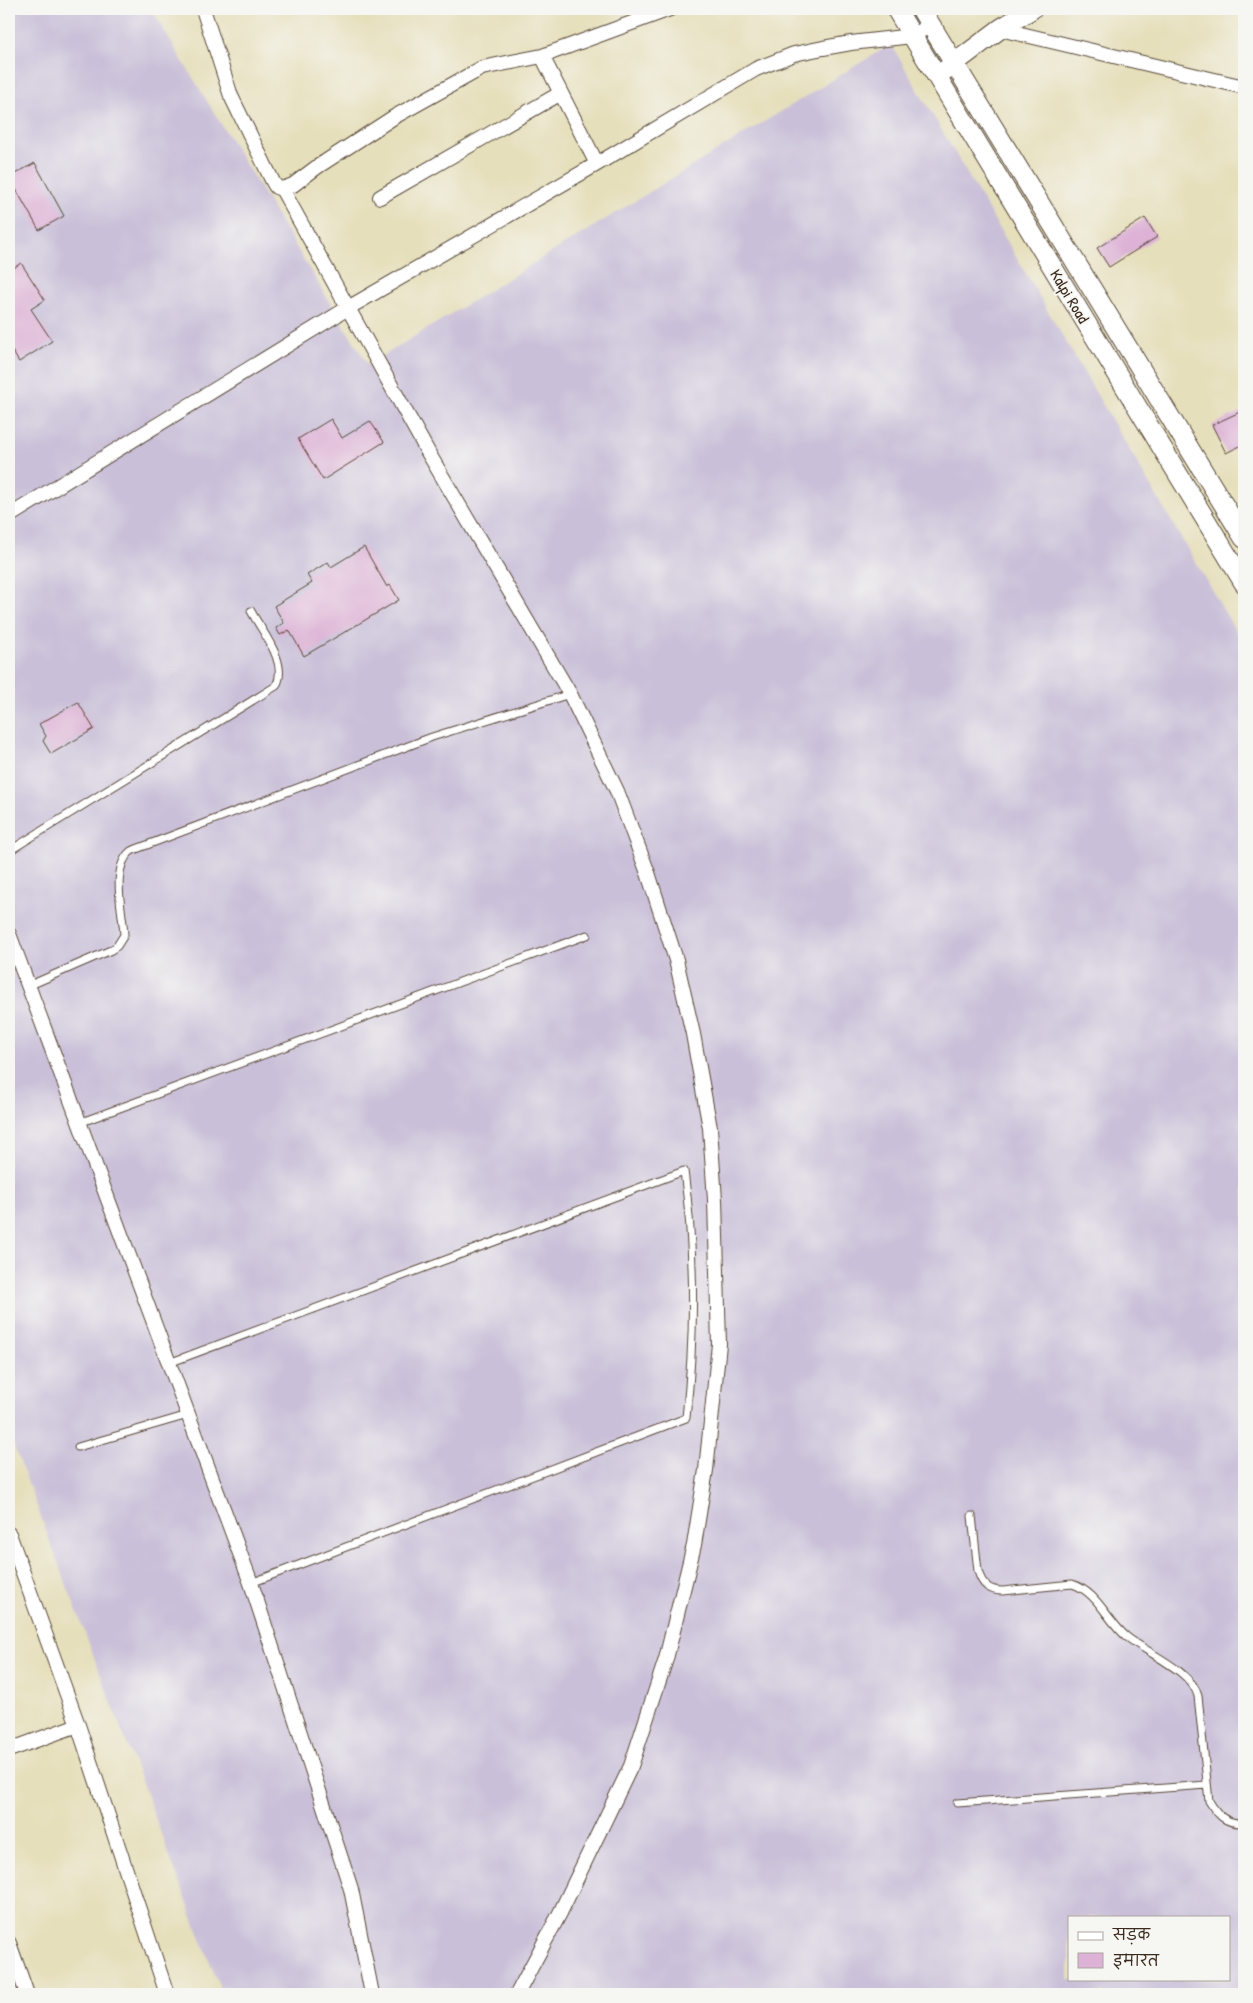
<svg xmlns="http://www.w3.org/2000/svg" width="1253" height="2003" font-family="'Patrick Hand','Playpen Sans Deva',sans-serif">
	<rect width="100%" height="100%" fill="#f6f6f2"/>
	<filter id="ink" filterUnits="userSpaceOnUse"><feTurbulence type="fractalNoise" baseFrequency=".02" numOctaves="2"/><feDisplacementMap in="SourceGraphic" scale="10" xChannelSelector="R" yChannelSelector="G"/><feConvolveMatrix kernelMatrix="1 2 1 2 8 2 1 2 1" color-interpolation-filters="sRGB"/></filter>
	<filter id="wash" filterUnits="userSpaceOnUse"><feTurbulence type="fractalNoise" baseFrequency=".0096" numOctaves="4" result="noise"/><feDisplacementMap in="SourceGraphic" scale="20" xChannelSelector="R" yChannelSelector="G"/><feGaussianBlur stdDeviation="1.12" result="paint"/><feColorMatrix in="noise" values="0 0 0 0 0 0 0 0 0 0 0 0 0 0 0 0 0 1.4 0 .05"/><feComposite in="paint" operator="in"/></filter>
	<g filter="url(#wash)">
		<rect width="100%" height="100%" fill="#e6dfbb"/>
		<path fill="#c9bfd8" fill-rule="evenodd" d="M9,9h142l217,356 523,-321 353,601v1349h-1022l-213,-561zM1069,1917h160v62h-160z"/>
		<g id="blocks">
			<path fill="#ddb2d6" d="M35,163l29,53 -25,14 -30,-53z
				M1145,218l12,19 -48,30 -12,-19z
				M21,263l24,37 -14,9 21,32 -33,21 -10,-16v-81l3,4z
				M1244,410v34l-18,9 -14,-28z
				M331,419l11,19 28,-17 14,21 -61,38 -25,-41z
				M364,547l23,40 3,-2 9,15 -95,56 -15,-26 -9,5 -4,-7 8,-5 -10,-17 38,-23 -5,-8 21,-13 3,5z
				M78,702l16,27 -43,25 -8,-13 3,-5 -7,-12z"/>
		</g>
	</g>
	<g filter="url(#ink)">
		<use href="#blocks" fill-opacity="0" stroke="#554536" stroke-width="1"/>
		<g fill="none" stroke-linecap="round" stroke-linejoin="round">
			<g stroke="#554536" stroke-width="9">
				<path id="lane" d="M9,851l267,-165c13,-23 -14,-54 -25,-75
					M28,986l83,-36 6,-4 7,-11c-1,-24 -14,-67 7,-84l301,-114 138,-43
					M79,1123l508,-188
					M169,1363l515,-192c11,81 11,165 2,247l-435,165
					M78,1447l110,-32
					M972,1516l6,55c4,14 11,20 25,20l69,-7c26,8 35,37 55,53 20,16 65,34 71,59l11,105c9,15 17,23 35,22
					M957,1803l250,-18"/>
			</g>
			<g stroke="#554536" stroke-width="16">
				<path id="street" d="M203,9l28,87 42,86 3,5 6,2 11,-4 24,-18 77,-50 88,-49 60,-12 128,-47
					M1000,29l244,58
					M542,56l55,108
					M380,197l181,-104
					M9,516l339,-208 -66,-119
					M9,934l242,649 100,306 21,105
					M9,1534l69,191 89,269
					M9,1750l69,-25
					M9,1943l18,51
					M517,1994l43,-81 71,-147 35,-107 28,-114 12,-75 13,-126 -4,-144 -5,-72 -17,-94 -17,-74 -28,-87 -31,-82 -47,-97 -141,-240 -81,-146 249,-144 159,-95 38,-15 29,-6 28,-5 61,-7 19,-11"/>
			</g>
			<g stroke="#554536" stroke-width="21">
				<path id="secondary" d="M896,9l348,574
					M921,9l323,529
					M944,71l56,-42 32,-20"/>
			</g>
			<use href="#lane" stroke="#fff" stroke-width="7"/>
			<use href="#street" stroke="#fff" stroke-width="14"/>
			<use href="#secondary" stroke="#fff" stroke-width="19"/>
		</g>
	</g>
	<g text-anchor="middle" stroke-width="4" stroke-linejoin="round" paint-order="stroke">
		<g font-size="16" fill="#3b2a1e" stroke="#f6f6f2">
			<text transform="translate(1070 296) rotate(59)" y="6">Kalpi Road</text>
		</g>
	</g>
	<rect width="1253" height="2003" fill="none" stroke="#f6f6f2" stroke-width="30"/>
	<rect x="1068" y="1916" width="162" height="65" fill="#f6f6f2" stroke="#aba49d"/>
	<rect x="1078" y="1932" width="25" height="8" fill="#ffffff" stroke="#aba49d"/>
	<text x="1113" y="1940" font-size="15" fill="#3b2a1e">सड़क</text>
	<rect x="1078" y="1953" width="25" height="15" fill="#ddb2d6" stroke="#aba49d"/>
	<text x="1113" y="1966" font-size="15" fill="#3b2a1e">इमारत</text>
</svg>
